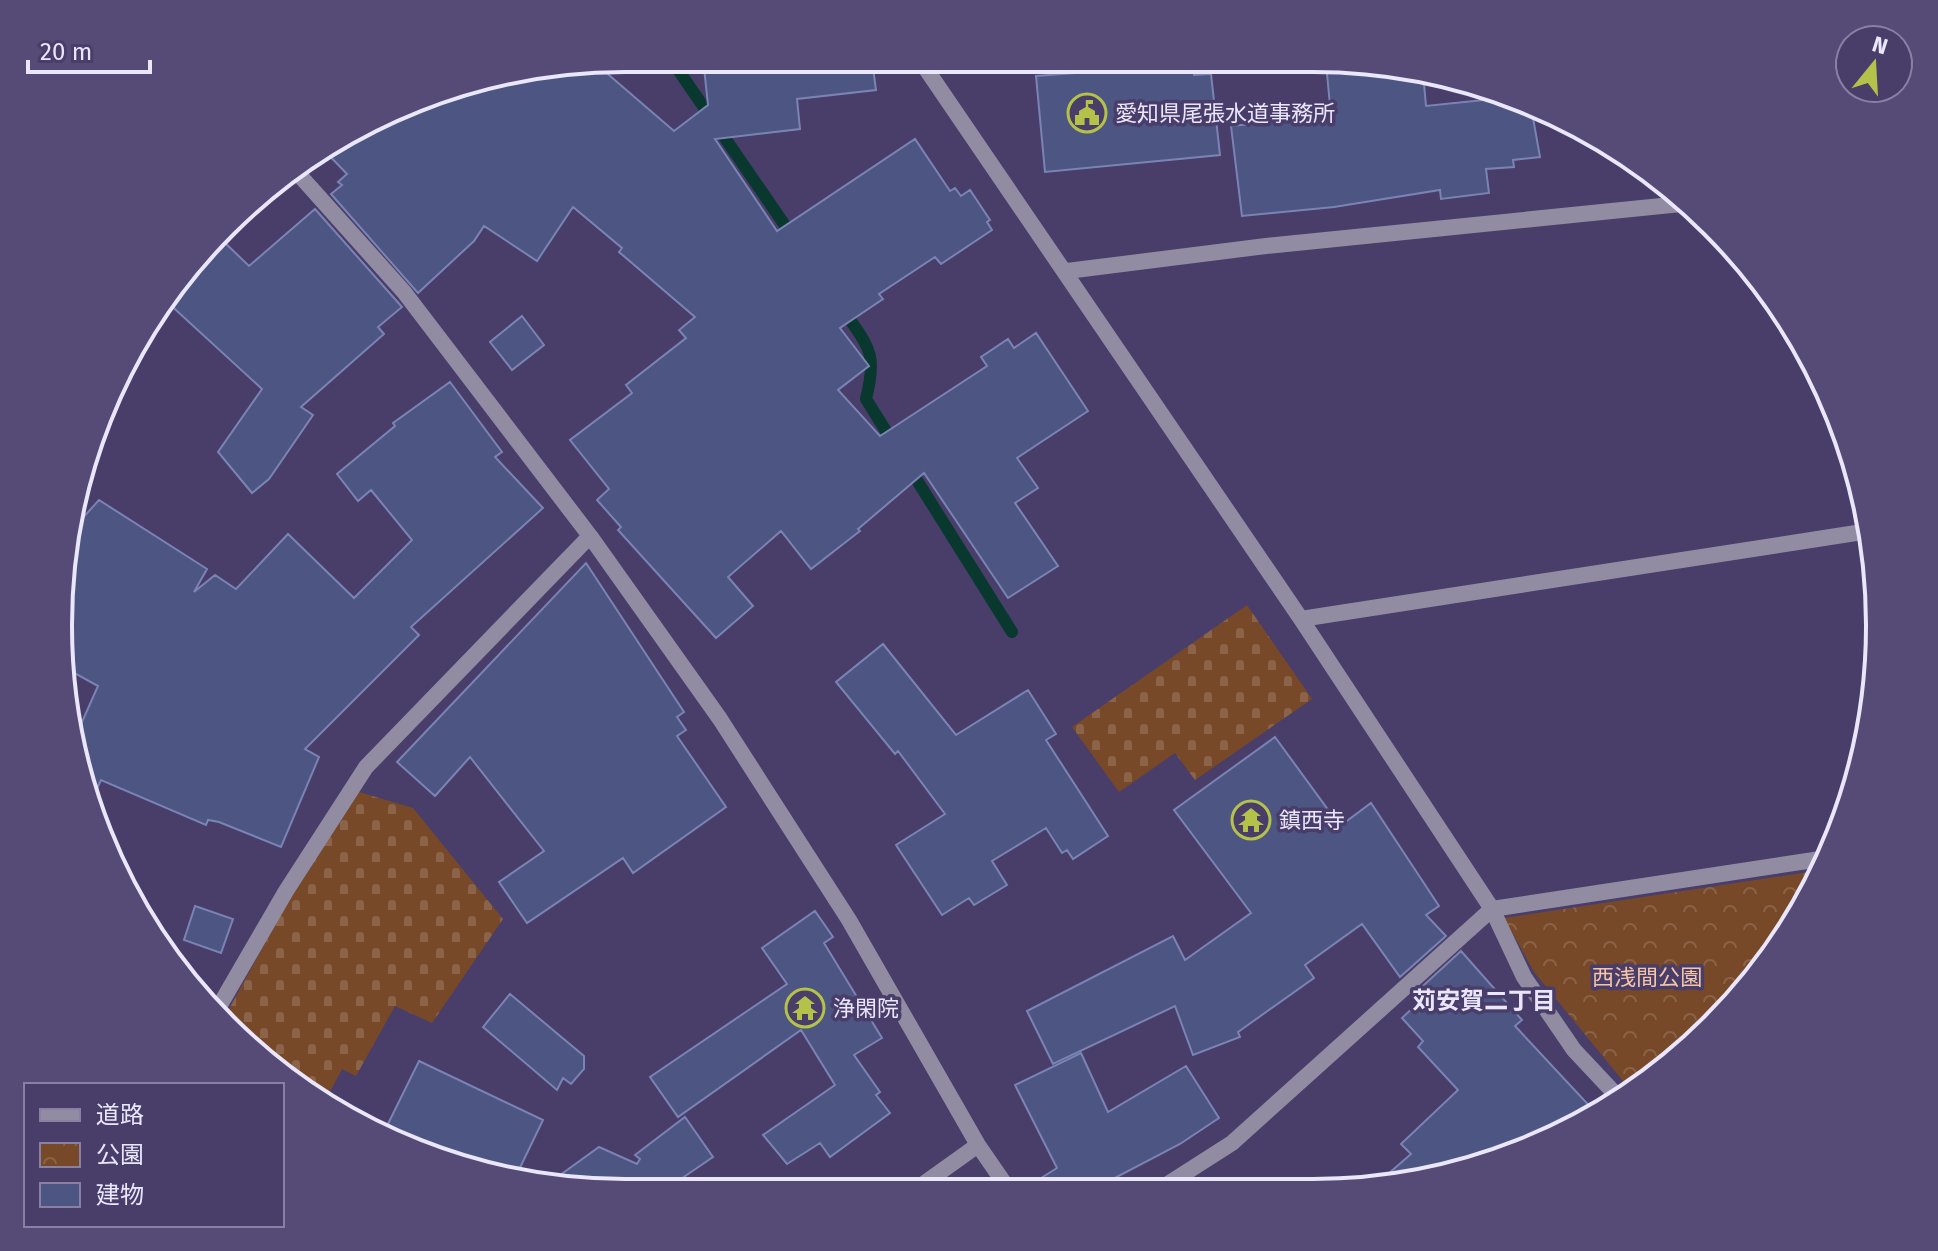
<svg xmlns="http://www.w3.org/2000/svg" width="1938" height="1251" font-family="'Fira Sans','Noto Sans JP',sans-serif">
	<defs>
		<pattern id="cemetery-stones" width="16" height="16" patternUnits="userSpaceOnUse" patternTransform="scale(2)"><rect width="16" height="16" fill="#774928"/><path d="M2 7V4a2 2 0 0 1 4 0v3zM10 15v-3a2 2 0 0 1 4 0v3z" fill="#8a6348"/></pattern>
		<pattern id="park-crowns" width="20" height="18" patternUnits="userSpaceOnUse" patternTransform="scale(2)"><rect width="20" height="18" fill="#774928"/><path d="M2 6a3 3 0 1 1 6 0M12 15a3 3 0 1 1 6 0" fill="none" stroke="#8a6348"/></pattern>
	</defs>
	<rect width="100%" height="100%" fill="#493d6a"/>
	<path fill="url(#cemetery-stones)" d="M1247,605l65,94 -117,81 -20,-27 -56,39 -47,-65z
		M359,792l54,16 90,111 -71,104 -37,-17 -39,70 -14,-7 -16,30 -74,-47 -28,-34 64,-117z"/>
	<path fill="url(#park-crowns)" d="M1822,870c-40,87 -108,171 -190,222l-98,-120 -30,-54z"/>
	<g fill="none" stroke-linecap="round" stroke-linejoin="round">
		<path stroke="#09382e" stroke-width="12" d="M670,58l123,179
			M842,308c26,39 36,43 24,91l28,45
			M908,466l104,166"/>
	</g>
	<path fill="#4d5582" stroke="#7a84b4" stroke-width="2" d="M703,58l169,2 4,30 -79,9 3,30 -85,10 62,92 138,-92 35,52 5,-3 6,8 9,-6 20,30 -3,2 5,8 -51,34 -6,-7 -56,37 4,5 -43,29 29,38 -31,24 42,46 107,-70 -6,-9 27,-18 6,9 22,-15 52,78 -71,47 21,30 -23,15 43,63 -50,32 -84,-125 -66,56 2,2 -49,38 -30,-38 -53,46 25,29 -37,32 -98,-108 3,-3 -24,-27 12,-11 -39,-49 62,-47 -6,-8 60,-47 -7,-8 16,-13 -76,-65 3,-4 -49,-41 -36,54 -53,-35 -10,15 -56,52 -87,-99 11,-9 -4,-3 9,-8 -25,-26 122,-60 151,-25 79,68 34,-26z
		M1326,63h61l36,9 3,34 87,-9 17,4 10,56 -27,3 1,7 -28,2 3,24 -48,6 -1,-9 -106,17 -92,9 -11,-90 100,-10z
		M1193,64l1,11 17,-1 9,81 -175,17 -9,-96z
		M315,209l87,98 -24,20 6,7 -83,73 12,8 -44,64 -17,14 -34,-41 44,-63 -97,-89 10,-19 45,-43 29,28z
		M522,316l22,29 -32,25 -22,-28z
		M450,382l52,70 -7,5 48,51 -132,119 8,8 -114,114 14,8 -38,90 -62,-25 -11,-2 -2,5 -105,-45 -11,24 -13,-32 -3,-32 24,-54 -31,-17 -8,-81 11,-56 29,-32 108,69 -13,23 21,-17 21,14 52,-55 66,64 58,-58 -41,-50 -13,11 -21,-27 58,-48 -2,-3z
		M586,563l98,149 -7,5 9,13 -9,6 49,71 -93,66 -10,-15 -96,65 -28,-41 45,-31 -74,-94 -35,39 -38,-34z
		M883,644l73,91 72,-45 28,44 -10,6 62,96 -35,23 -6,-9 -5,3 -16,-25 -54,33 15,24 -33,20 -5,-7 -27,17 -46,-70 49,-31 -47,-63 -3,3 -59,-72z
		M1275,737l65,89 31,-23 68,103 -13,9 20,21 -46,41 -38,-53 -57,41 9,13 -76,54 2,5 -47,18 -18,-49 -122,58 -26,-53 146,-75 12,24 66,-47 -77,-103z
		M195,906l38,13 -12,34 -37,-13z
		M815,911l18,26 -9,6 58,95 -28,17 26,37 -4,3 14,18 -60,44 -10,-14 -33,21 -24,-29 72,-50 -34,-55 -123,87 -28,-40 137,-93 -25,-36z
		M1461,951l61,69 -7,6 82,88 -34,21 -104,39 -87,14 39,-34 -10,-10 57,-54 -40,-43 5,-6 -21,-23 17,-16 -6,-7z
		M510,994l74,62v13l-13,15 -8,-6 -6,12 -74,-63z
		M1081,1053l27,59 78,-46 33,52 -39,26 -90,47 -68,-1 35,-22 -42,-83z
		M419,1061l124,59 -28,58 -107,-28 -25,-16z
		M685,1117l28,40 -38,26 13,6 -143,-3 54,-39 38,17 3,-5 -5,-4z"/>
	<g fill="none" stroke-linecap="round" stroke-linejoin="round">
		<path stroke="#918ca2" stroke-width="16" d="M920,60l381,559 191,290 32,68 50,73 46,49
			M294,169l110,123 186,244 130,183 129,201 129,225 31,45
			M1067,271l199,-25 425,-43
			M1301,619l568,-88
			M217,1010l69,-119 80,-124 224,-231
			M915,1190l63,-45
			M1157,1191l75,-48 260,-234 335,-51"/>
	</g>
	<defs>
		<g id="civic-ring" transform="scale(2)"><circle r="9.5" fill="#493d6a" stroke="#b4c24a" stroke-width="1.5"/><path d="M-.6-6.5H3V-4.5H.6V-3L4-1V1h2V6H-6V1h2V-1L-.6-3ZM-1.2 2.5V6h2.4V2.5Z" fill="#b4c24a"/></g>
		<g id="temple-ring" transform="scale(2)"><circle r="9.5" fill="#493d6a" stroke="#b4c24a" stroke-width="1.5"/><path d="M0-6L5-2H3V0L6.5 2.5H4V6H1.5V3h-3V6H-4V2.5H-6.5L-3 0V-2H-5Z" fill="#b4c24a"/></g>
	</defs>
	<g fill-rule="evenodd">
		<use href="#civic-ring" x="1087" y="113"/>
		<use href="#temple-ring" x="1251" y="820"/>
		<use href="#temple-ring" x="805" y="1008"/>
	</g>
	<g text-anchor="middle" stroke-width="7" stroke-linejoin="round" paint-order="stroke">
		<g font-size="22" fill="#eae6fb" stroke="#493d6a" text-anchor="start">
			<text x="1115" y="121">愛知県尾張水道事務所</text>
			<text x="1279" y="828">鎮西寺</text>
			<text x="833" y="1016">浄閑院</text>
		</g>
		<g font-size="22" fill="#f5c5a5" stroke="#493d6a">
			<text x="1647" y="985">西浅間公園</text>
		</g>
		<g font-size="24" font-weight="bold" fill="#eae6fb" stroke="#493d6a">
			<text x="1484" y="1009">苅安賀二丁目</text>
		</g>
	</g>
	<path d="M0 0H1938V1251H0ZM625 72H1313A553 553 0 0 1 1866 625V626A553 553 0 0 1 1313 1179H625A553 553 0 0 1 72 626V625A553 553 0 0 1 625 72Z" fill="#564b76" fill-rule="evenodd"/>
	<path fill="none" stroke="#eae6fb" stroke-width="4" d="M625 72H1313A553 553 0 0 1 1866 625V626A553 553 0 0 1 1313 1179H625A553 553 0 0 1 72 626V625A553 553 0 0 1 625 72Z"/>
	<rect x="24" y="1083" width="260" height="144" fill="#493d6a" stroke="#8981a4" stroke-width="2"/>
	<rect x="40" y="1109" width="40" height="12" fill="#918ca2" stroke="#8981a4" stroke-width="2"/>
	<text x="96" y="1123" font-size="24" fill="#eae6fb">道路</text>
	<rect x="40" y="1143" width="40" height="24" fill="url(#park-crowns)" stroke="#8981a4" stroke-width="2"/>
	<text x="96" y="1163" font-size="24" fill="#eae6fb">公園</text>
	<rect x="40" y="1183" width="40" height="24" fill="#4d5582" stroke="#8981a4" stroke-width="2"/>
	<text x="96" y="1203" font-size="24" fill="#eae6fb">建物</text>
	<g transform="translate(1874 64) rotate(18)"><circle r="38" fill="#493d6a" stroke="#8981a4" stroke-width="2"/>
	<path d="M0-6L14 30L0 20L-14 30Z" fill="#b4c24a"/>
	<text y="-12" font-size="22" font-weight="bold" text-anchor="middle" fill="#eae6fb">N</text>
	</g>
	<path d="M28 60v12h122v-12" fill="none" stroke="#eae6fb" stroke-width="4"/>
	<text x="40" y="60" font-size="24" fill="#eae6fb" stroke="#493d6a" stroke-width="6" paint-order="stroke">20 m</text>
</svg>
